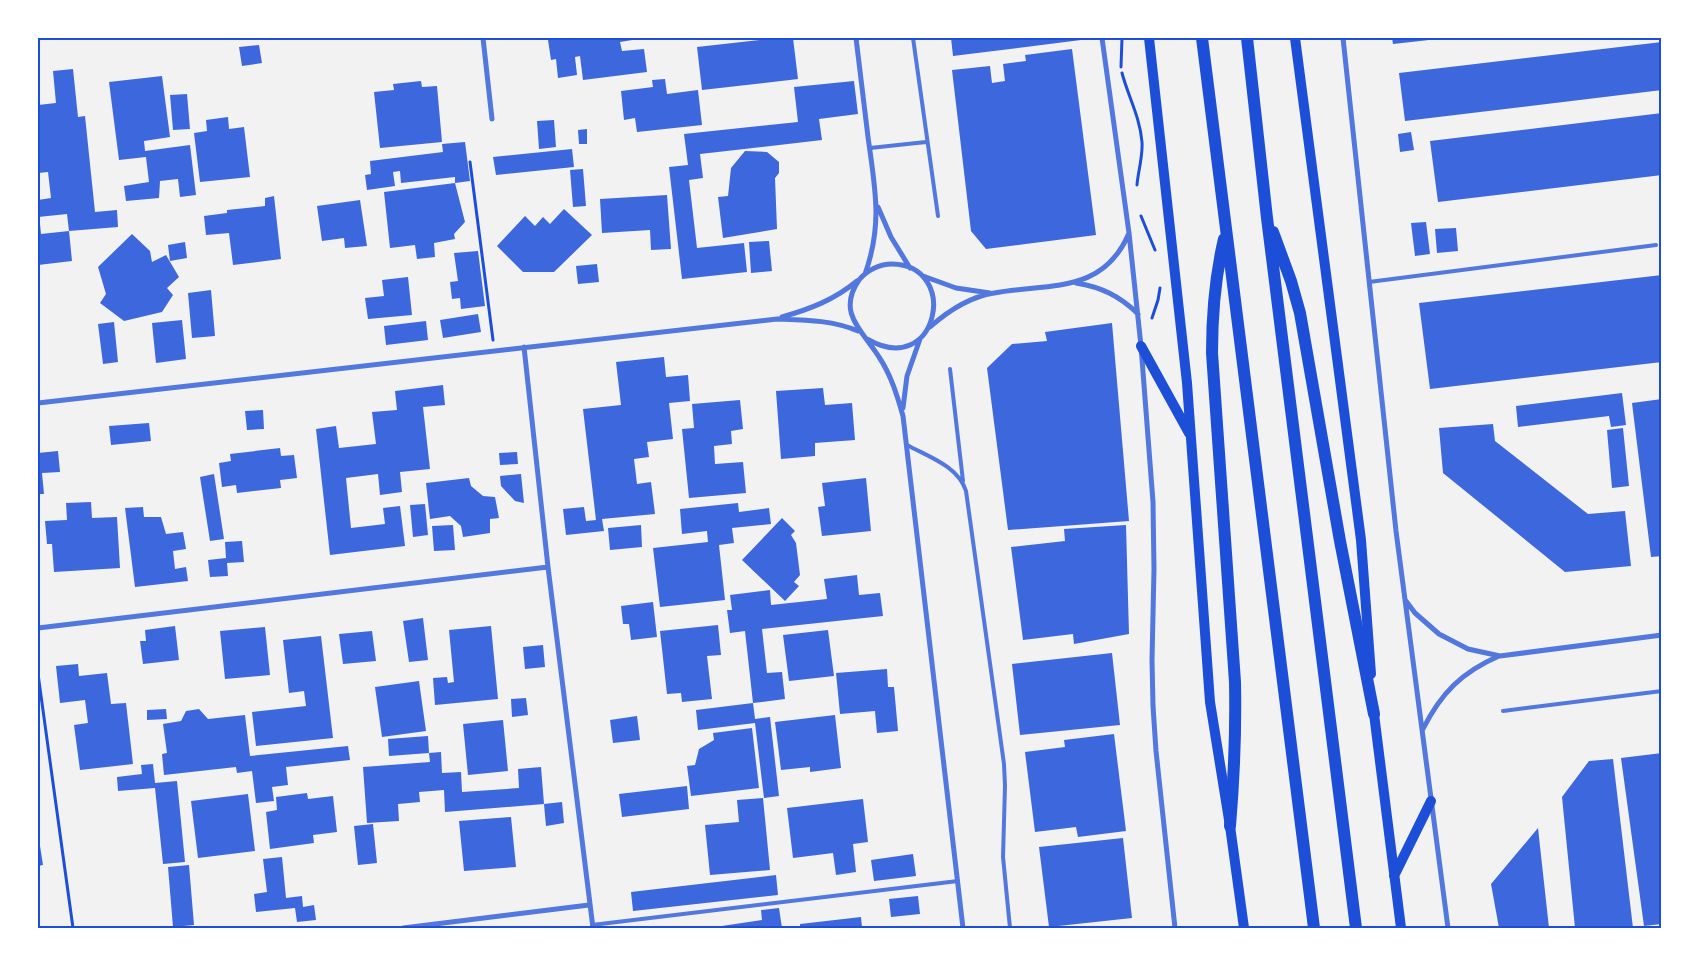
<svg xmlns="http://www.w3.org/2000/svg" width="1699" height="966" font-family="'Golos Text',sans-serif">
	<rect width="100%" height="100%" fill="#f2f2f2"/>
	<path fill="#3d67dc" d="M571,38h74l-25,4 2,9 22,-2 3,23 -64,8 -3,-24 -5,1 2,18 -19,3 -2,-19 -5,1 -3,-20z
		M778,38h15l5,41 -96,11 -5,-43z
		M951,38h130v2l-128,16z
		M1392,38h46v1l-45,5z
		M1662,42v48l-257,31 -6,-48z
		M259,45l3,18 -20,3 -3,-19z
		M1072,49l24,186 -110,14 -15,-18 -19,-161 38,-4 2,17 13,-2 -2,-17 23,-3 -1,-6z
		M73,69l5,48 7,-1 10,96 22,-2 1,17 -49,4 -2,-17 -29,3v-17l13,-2 -3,-26 -10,1v-68l18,-2 -3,-32z
		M162,76l8,61 -26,4 1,10 45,-6 6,50 -16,2 -2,-18 -18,2 -1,17 -33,3 -2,-15 25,-4 -3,-25 -27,3 -10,-78z
		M665,79l2,15 31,-4 4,35 -65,7 -2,-14 -11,2 -3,-29 32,-4 -1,-7z
		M421,81l1,6 15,-1 5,56 -62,6 -6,-56 20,-2 -1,-6z
		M854,81l4,33 -39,5 3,21 -122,14 3,24 -14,2 8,68 47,-5 3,29 -65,7 -13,-112 19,-2 -4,-31 114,-12 -4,-35z
		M187,94l3,35 -17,1 -3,-35z
		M1662,113v62l-224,27 -8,-61z
		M228,117l1,12 15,-2 6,50 -50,5 -6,-49 13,-2 -1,-11z
		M554,120l2,27 -17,2 -2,-28z
		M587,129v15h-8l-1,-14z
		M1411,132l3,18 -14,2 -2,-18z
		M465,142l5,39 -15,2v-6l-54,6 -1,-12 -7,1 2,14 -28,4 -2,-15 6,-1 -1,-13 73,-9 -1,-8z
		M572,149l2,18 -78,8 -3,-18z
		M745,151l22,1 12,10v11l-4,5 2,51 -54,9 -5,-41 10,-1 3,-28z
		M583,169l3,37 -13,1 -3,-37z
		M455,183l10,39 -11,12 1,5 -21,4 1,14 -18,2 -2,-14 -25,3 -6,-56z
		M667,195l4,54 -20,1 -1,-20 -48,3 -2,-34z
		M274,196l7,63 -48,6 -4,-32 -23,2 -2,-19 23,-3v-3l38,-4v-8z
		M360,200l7,46 -22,2 -1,-10 -22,3 -5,-35z
		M564,209l28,26 -38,37h-31l-26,-26 28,-30 10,10 8,-9 7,7z
		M1426,222l4,32 -15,2 -4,-33z
		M38,224h2l1,10 28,-3 3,30 -34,4z
		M1456,228l2,23 -21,2 -2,-24z
		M132,234l18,17 2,11 14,-7 13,22 -12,11 6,7 -11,17 -38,9 -24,-18 6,-9 -8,-27z
		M769,241l3,30 -21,2 -2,-31z
		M185,242l2,16 -17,3 -2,-16z
		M478,251l7,55 -24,3 -1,-11 -8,1 -2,-17 8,-1 -4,-28z
		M597,264l2,18 -21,2 -2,-18z
		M1662,275v87l-232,27 -11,-86z
		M408,277l4,38 -44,4 -3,-21 19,-2 -2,-16z
		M211,290l4,46 -23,2 -4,-45z
		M478,314l3,18 -38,6 -3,-18z
		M182,320l4,39 -30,4 -4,-40z
		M426,321l2,19 -42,5 -2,-19z
		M114,322l4,40 -15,2 -5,-40z
		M1112,323l17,198 -121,9 -21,-162 25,-24 35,-3 -2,-9z
		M664,357l2,20 22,-2 2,26 -21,2 4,36 -26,3 2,15 -15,2 3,25 14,-2 4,32 -53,5 2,12 -38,4 -3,-26 21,-2 2,14 10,-1 -13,-111 38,-4 -5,-43z
		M443,385l2,20 -22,2 7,62 -30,3 2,20 -22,3 -2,-21 -32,4 5,50 34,-4 -2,-16 17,-2 5,40 -75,9 -14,-126 20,-3 3,22 37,-4 -4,-32 25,-2 -2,-19z
		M823,388l2,17 27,-2 3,37 -40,3v13l-34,3 -5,-68z
		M1622,393l4,32 -15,2 -2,-11 -91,11 -2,-21z
		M1662,399v157l-11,1 -19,-154z
		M740,400l3,29 -12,2 1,13 -18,2 1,18 28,-2 3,31 -57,5 -7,-69 12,-1 -2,-24z
		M263,410l1,19 -17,1 -2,-19z
		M149,423l2,18 -40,4 -2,-19z
		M1493,424l2,17 93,73 37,-3 6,55 -66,6 -122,-99 -4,-45z
		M1623,428l6,58 -17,2 -5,-58z
		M280,448l1,8 13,-1 3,23 -17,2 1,8 -44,5 -1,-8 -14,2 -3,-24 12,-2 -1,-7z
		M58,451l2,21 -18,1 2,21h-6v-41z
		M517,452l1,12 -18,1 -1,-12z
		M214,474l10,65 -14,2 -10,-64z
		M521,474l3,29 -9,-2 -14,-15 -1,-10z
		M469,478l2,8 12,10 12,1 4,21 -9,1v14l-27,4 -2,-11 -11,-10 -20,3 -4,-36z
		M866,478l5,53 -49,5 -4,-29 7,-1 -3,-23z
		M91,502l1,16 25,-1 3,51 -66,4 -2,-28h-5l-2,-23 22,-1 -1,-17z
		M738,503l1,9 30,-4 2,16 -39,4 2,15 -15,2 6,55 -65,7 -7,-59 55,-6 -1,-11 -25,3 -2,-25z
		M425,504l3,31 -15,2 -3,-32z
		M143,507l1,10h17l5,17 17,-2 3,17 -13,2 2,18 11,-2 2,14 -53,6 -10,-79z
		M782,518l13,13 -4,4 5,8 4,32 -6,7 5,4 -14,15 -43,-41z
		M453,525l2,25 -21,1 -2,-25z
		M641,525l1,22 -32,3 -2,-22z
		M1126,525l3,109 -55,10 -1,-10 -50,6 -12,-93 54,-6 -1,-12z
		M242,541l2,21 -17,1 1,13 -18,1 -2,-17 18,-2 -1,-16z
		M857,575l2,20 21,-2 3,23 -121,13 5,44 15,-1 3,27 -32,4 -8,-72 -15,2 -3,-23h5l-2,-15 40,-5 1,15 56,-6 -3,-20z
		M653,602l4,35 -26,3 -2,-16h-6l-2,-18z
		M423,618l5,42 -19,2 -6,-41z
		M718,625l3,30 -14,1 5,43 -30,3 -1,-9 -14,1 -7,-63z
		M175,626l4,34 -36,4 -3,-23h6l-1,-11z
		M491,626l7,73 -63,6 -2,-27 14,-1 1,6 6,-1 -5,-52z
		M265,627l5,48 -45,4 -5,-48z
		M828,630l6,46 -45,5 -6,-46z
		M372,631l4,30 -33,3 -4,-30z
		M321,636l12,102 -77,8 -4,-34 54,-6 -2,-15 -15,2 -6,-53z
		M543,645l2,22 -20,2 -2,-22z
		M1112,653l8,72 -100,10 -8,-71z
		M78,664l1,12 28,-3 4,31 15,-1 7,61 -53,6 -6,-45 14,-2 -3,-23 -25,3 -4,-37z
		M887,669l1,18h6l4,44 -21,2 -2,-22 -35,3 -4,-41z
		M419,681l7,50 -44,6 -7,-50z
		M526,698l2,17 -16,2 -1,-18z
		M753,703l2,16 15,-2 9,79 -15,2 -9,-75 -57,7 -2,-20z
		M166,709l1,10 -20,1v-10z
		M199,709l9,10 37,-4 5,41 98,-10 2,14 -64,7 2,18 -16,2 2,14 -18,2 -4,-32 -15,2 -1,-6 -72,8 -2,-21 5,-1 -4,-29 18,-3 5,-10z
		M835,715l6,53 -31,4v-5l-29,3 -6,-48z
		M637,716l3,24 -27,3 -3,-23z
		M503,720l5,51 -40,4 -5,-51z
		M752,728l7,60 -68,8 -4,-30 8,-1 4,-16 15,-9 -1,-7z
		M1114,734l12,97 -48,6 -2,-10 -41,5 -10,-80 40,-5 -1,-7z
		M428,736l1,17 -40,3 -1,-17z
		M441,752l1,21 19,-1 1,20 57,-4 -1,-19 23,-2 3,37 -99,8 -1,-22 -25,2 1,10 -22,2 1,17 -32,2 -4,-56 67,-5 -1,-9z
		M1662,753v171l-18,2 -23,-168z
		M1613,759l20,169h-58l-13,-131 27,-36z
		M153,764l2,19 22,-2 8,81 -22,2 -8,-76 -37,3 -1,-14 25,-3 -1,-9z
		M687,786l2,23 -67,8 -3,-23z
		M307,793l1,6 25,-3 4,36 -24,3 1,8 -44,6 -4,-37 11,-2 -1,-13z
		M248,794l7,57 -57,7 -7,-57z
		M763,798l7,72 -60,5 -5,-50 34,-3 -2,-22z
		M863,799l5,43 -15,2 3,28 -20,3 -3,-22 -40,5 -6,-50z
		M562,802l2,21 -18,3 -2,-22z
		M511,817l5,50 -52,4 -5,-50z
		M373,824l4,39 -19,2 -4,-39z
		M1538,828l11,100h-50l-8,-44z
		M38,833l5,32 -5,1z
		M1123,838l9,80 -83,9 -10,-80z
		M913,854l3,22 -42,5 -3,-21z
		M282,857l4,41 16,-2 1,11 11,-2 2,15 -19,2 -2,-14 -39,4 -2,-18 13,-2 -4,-33z
		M189,865l5,60 -21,2 -5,-60z
		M776,875l2,20 -145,16 -2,-19z
		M918,896l2,18 -29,3 -2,-18z
		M779,908l3,20h-68l1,-1 47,-7 -1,-10z
		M861,917l1,11h-62v-4z"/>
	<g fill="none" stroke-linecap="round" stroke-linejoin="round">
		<path stroke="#1d4ed8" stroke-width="3" d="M1121,67l1,-29
			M1122,73c6,23 18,44 20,69 1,15 -4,29 -5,43
			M470,162l23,178
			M1141,216l14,34
			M1152,318l6,-18 2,-12
			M38,674l35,254"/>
		<path stroke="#5277de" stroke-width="4" d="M913,38l25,178
			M870,148l56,-6
			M1369,282l287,-37
			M950,369l13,112
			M907,445c22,12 51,21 59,46l38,273 1,22 -2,71 7,71
			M1503,711l159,-20
			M592,925l366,-44"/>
		<path stroke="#5277de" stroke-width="5" d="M483,38l9,81
			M856,38c4,33 8,66 12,99 7,51 15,87 -3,137
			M1102,38l27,195 12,113 12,156 1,67 -2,91 1,46 3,45 19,177
			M1343,38l53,493 52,397
			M878,207l13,30 19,31
			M923,276l33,12 34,5
			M1076,283c25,4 44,13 62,31
			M782,317c28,-8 52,-17 75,-36
			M930,327c18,-16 39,-30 64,-34 54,-10 109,2 135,-60
			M867,339c71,41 94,-74 25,-75 -12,0 -25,6 -33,16 -23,33 4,51 20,77 12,18 18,38 24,59l60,512
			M524,347l24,220 45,361
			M38,403l739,-84c28,1 55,1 81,12
			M903,408l4,-32 13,-37
			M1406,601l9,12 24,21 29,15 32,7 162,-21
			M38,628l510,-61
			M1423,729c18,-36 39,-57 76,-73
			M403,928l186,-23"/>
		<path stroke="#1d4ed8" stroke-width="10" d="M1149,38l38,345 23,319 20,124 14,102
			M1295,38l66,502 10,134
			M1141,346l48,87
			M1373,706l28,222
			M1394,876l37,-75"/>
		<path stroke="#1d4ed8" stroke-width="12" d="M1202,38l112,890
			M1247,38l20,180 89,710
			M1273,232l18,49 9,32 40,228 34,173
			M1224,239c-9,38 -12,75 -12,114l23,329c1,48 -1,96 -5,144"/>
	</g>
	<rect width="1699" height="966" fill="none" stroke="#ffffff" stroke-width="78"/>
	<rect x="39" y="39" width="1621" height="888" fill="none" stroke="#1d4ed8" stroke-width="2"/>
</svg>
